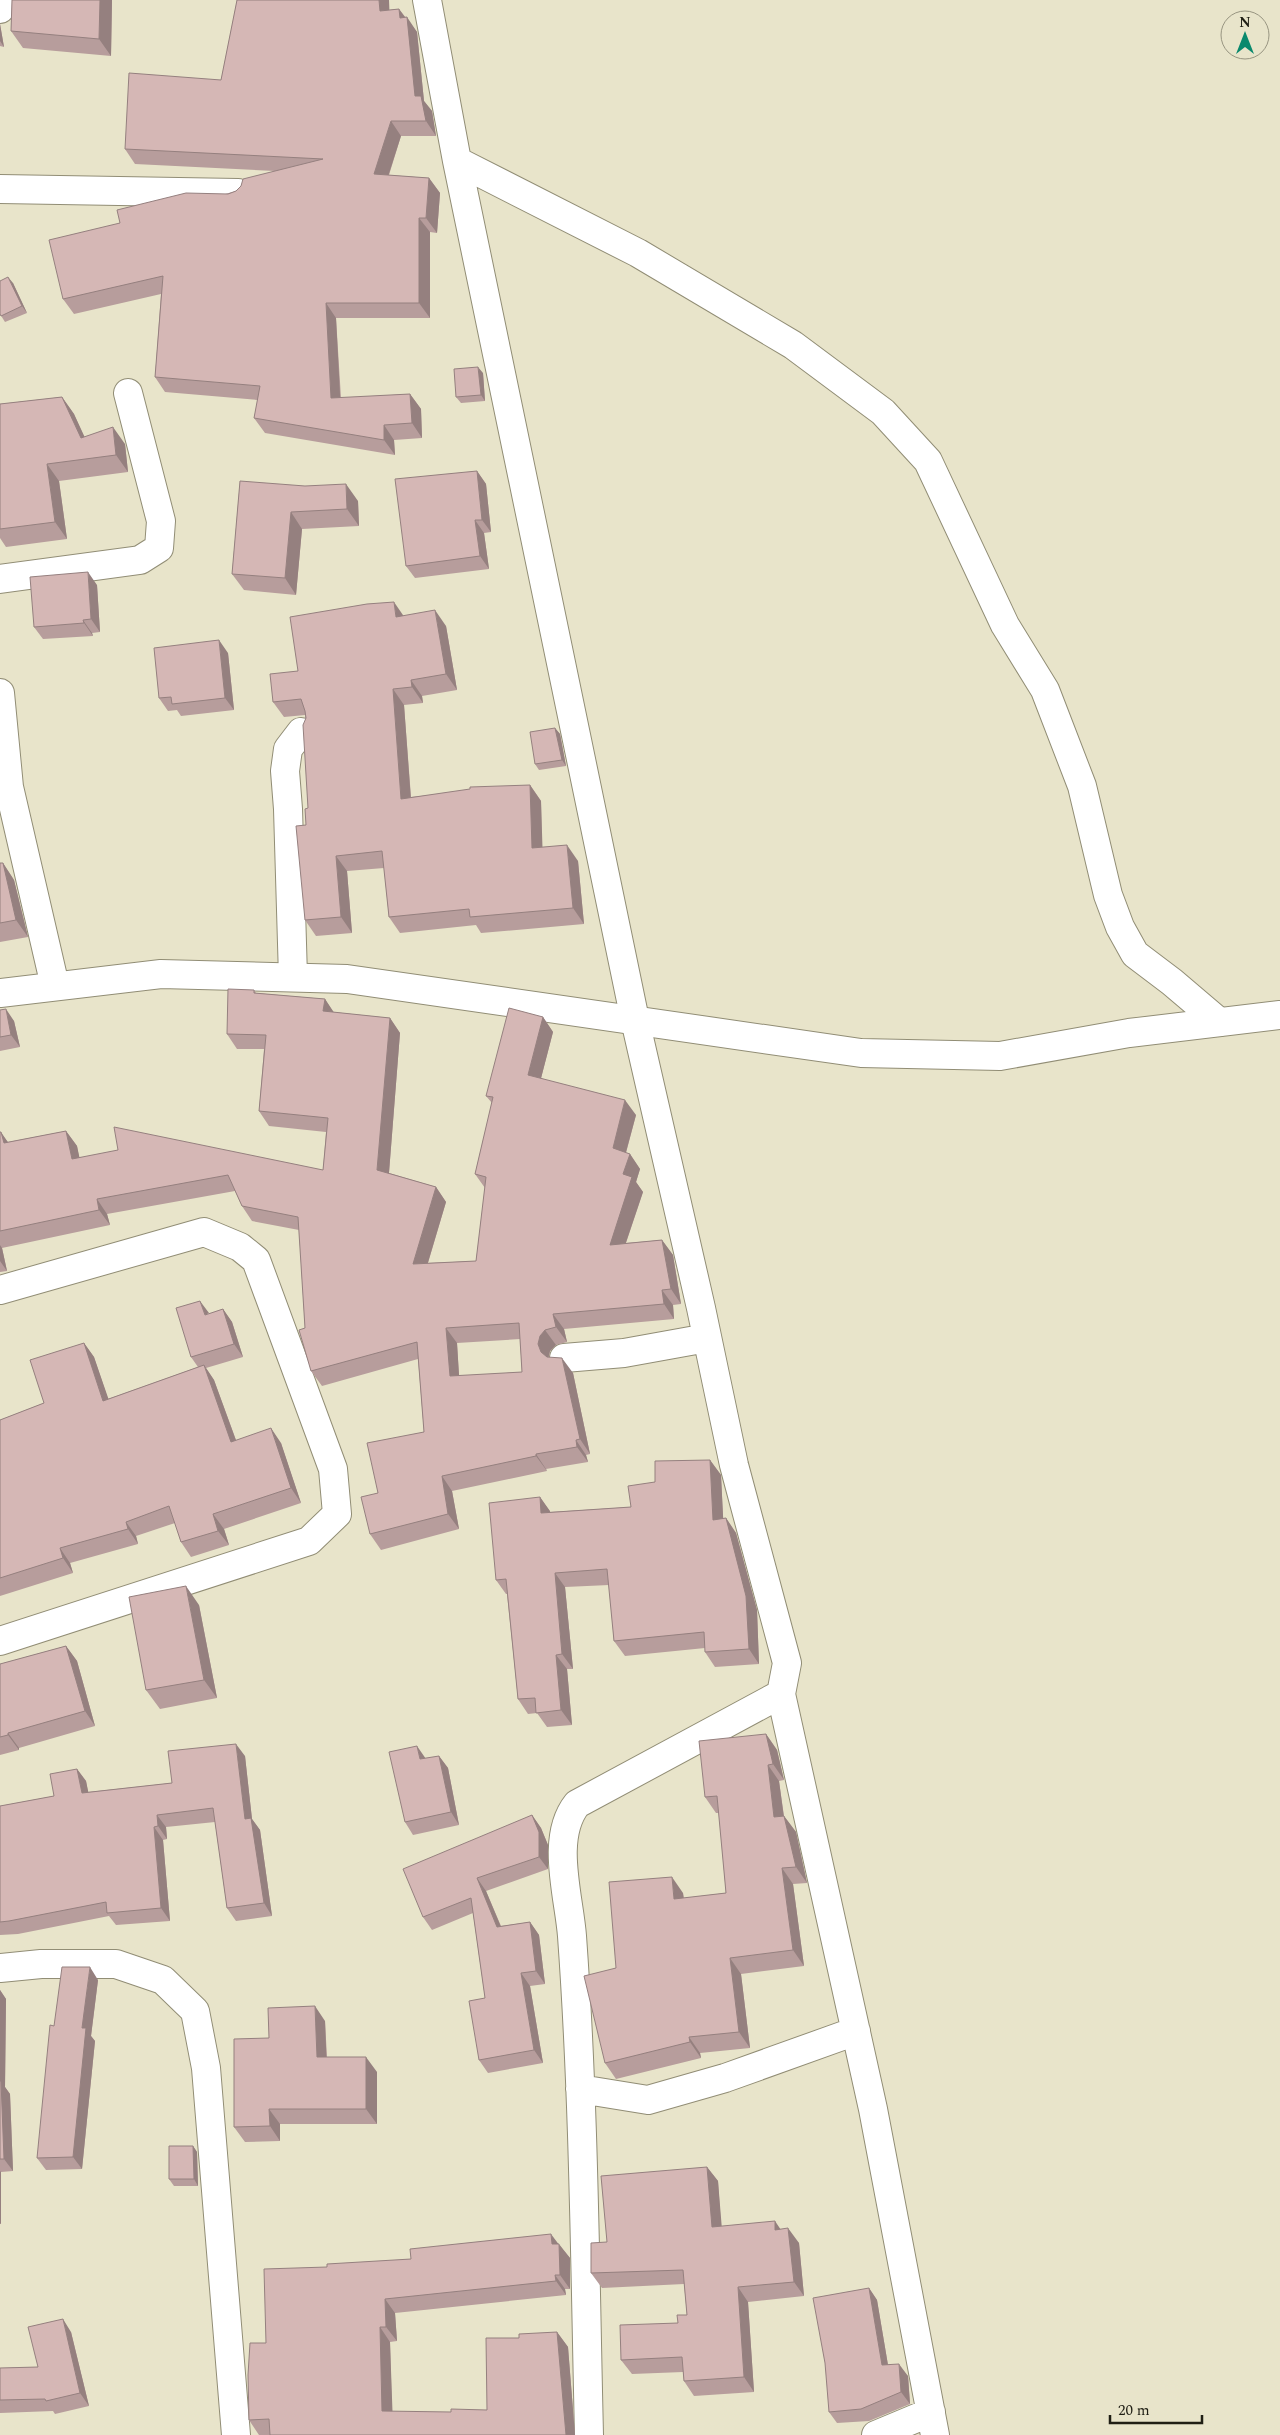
<svg xmlns="http://www.w3.org/2000/svg" width="1280" height="2435" font-family="Spectral,serif">
	<rect width="100%" height="100%" fill="#e8e4ca"/>
	<g fill="none" stroke-linecap="round" stroke-linejoin="round">
		<g stroke="#918d75" stroke-width="30">
			<path id="street" d="M427,0l30,161 178,859 66,288 33,157 53,198 -6,31 92,415 62,326
				M0,9l1,-9
				M457,161l181,92 155,92 90,67 45,49 77,164 40,65 37,96 26,109 12,32 15,27 37,28 47,40
				M0,189l238,4
				M0,579l140,-19 19,-12 2,-27 -33,-128
				M0,693l9,94 46,199
				M293,977l-5,-168 -3,-38 3,-22 13,-17
				M0,1290l204,-58 36,15 16,13 77,209 4,45 -28,27 -309,100
				M564,1358l60,-5 83,-15
				M0,1968l41,-4h75l47,16 32,31 11,57 30,367
				M580,2089l68,11 77,-22 131,-47
				M589,2435c-4,-166 -5,-333 -17,-499 -3,-40 -22,-98 5,-132l204,-110
				M876,2435l55,-23"/>
		</g>
		<g stroke="#918d75" stroke-width="30">
			<path id="secondary" d="M0,993l161,-19 186,5 514,74 139,3 129,-23 151,-18"/>
		</g>
		<use href="#street" stroke="#fff" stroke-width="28"/>
		<use href="#secondary" stroke="#fff" stroke-width="28"/>
	</g>
	<path fill="#b79d9c" fill-rule="evenodd" d="M12,0h100l-1,56 -88,-8 -12,-17z
		M237,0h152v10l10,-1 18,23 7,69 8,10 4,25h-35l-12,39 40,3 11,15 -3,40 -7,-1v86h-94l5,80 69,-4 11,15 1,29 -28,2 1,15 -130,-22 -11,-15 4,-18 -93,-8 -10,-15 6,-83 -87,20 -11,-15 57,-76 116,-32 39,-20 -140,-7 -10,-15 96,-69z
		M0,24l4,23 -4,-1z
		M13,283l14,30 -22,9 -5,-8z
		M483,373l2,28 -24,2 -5,-6z
		M62,397l12,17 10,23 41,7 3,28 -69,9 8,58 -61,8 -6,-9v-134z
		M477,471l9,13 5,48 -7,1 5,36 -74,9 -9,-12z
		M240,481l118,20 1,25 -57,3 -6,66 -52,-5 -12,-16z
		M97,585l3,47 -8,1 1,3 -50,3 -9,-12z
		M404,616l42,10 11,64 -35,6 1,7 -19,2 7,92 119,-12 11,16 1,46 36,14 6,63 -103,9 -5,-8 -76,8 -11,-16 -5,-49 -37,3 5,62 -36,3 -11,-16 1,-95 2,-17 -3,-93 -21,2 -11,-15 25,-31z
		M228,653l6,57 -53,6 -4,-6 -9,1 -9,-13z
		M555,728l5,6 6,32 -27,4 -4,-6z
		M0,863h3l11,17 14,57 -28,5z
		M254,990l2,3 69,6 8,13 57,6 10,15 -11,140 47,14 10,15 -18,61 48,-2 9,-73 -10,-14 17,-71 -6,-7 57,-79 10,15 -12,46 95,37 -10,38 4,1 10,15 -4,13 7,10 -17,51 36,-3 11,15 8,49 -8,1 1,14 -110,10 3,13 -11,3 -6,6 -1,6 24,16 17,81 -4,1 2,7 -42,7 1,2 -95,20 7,38 -78,21 -11,-16 8,-41 46,-61 -6,-73 -96,27 -11,-15 -6,-43 -6,-98 -47,-9 -10,-15 -7,-15 -128,23 3,11 -108,23 5,23 -7,1v-140l8,10 58,-11 11,15 2,11 244,13 3,-38 -57,-6 -10,-15 5,-62h-27l-10,-15zM520,1339l2,33 -63,4 -2,-33z
		M0,1010l14,11 6,26 -20,4z
		M223,1309l9,13 11,35 -37,11 8,12 22,60 45,3 20,60 -77,26 5,16 -38,12 -10,-15 -6,-19 -39,13 2,8 -68,19 3,10 -73,23v-176l44,-17 40,-60 10,14 14,42 90,-32 -7,-10 18,-43z
		M710,1460l11,15 2,43h3l10,15 21,77 2,54 -44,3 -10,-15v-4l-80,8 -11,-15 -5,-56 -44,2 8,82h-6l5,56 -25,2 -10,-14 -9,1 -10,-15 -11,-105h-1l-10,-14 44,-83 10,15 81,-5 24,-25z
		M199,1605l18,93 -57,11 -14,-19z
		M66,1646l11,15 18,65 -76,22v2l-19,5v-91z
		M766,1734l11,16 7,30 -5,1 5,35 12,16 11,51 -14,1 11,82 -63,8 9,74 -50,5 1,5 -85,21 -11,-16 11,-95 67,-75 1,5 42,-5 -7,-80h-3l-11,-16z
		M245,1756l7,63 8,11 12,86 -36,5 -9,-13 -12,-86 -49,5 1,12 -4,1 7,81 -54,4 -7,-9 -91,18 -18,1v-129l54,-10 23,-27 9,12 2,11 84,-9z
		M439,1756l9,12 11,57 -46,10 -8,-13z
		M532,1815l9,13 7,17v24l-62,22 15,35 29,-4 9,13 6,49 -15,2 13,77 -55,10 -9,-13 6,-62 -12,-85 -41,17 -9,-13z
		M98,1980l-7,56 4,5 -13,128 -36,1 -9,-12 17,-132z
		M0,1990l6,9 -1,88 5,7 3,77 -12,1v52h-1z
		M325,2021l2,36 50,15v52h-97v17l-35,1 -11,-15 35,-89z
		M193,2146l4,6 1,34h-24l-5,-7z
		M707,2167l11,14 3,45 59,3 19,14 5,53 -56,6 6,90 -60,4 -10,-15 -1,-9 -51,2 -11,-14 57,-37 9,-8 -3,-31 -82,4 -11,-15 16,-31z
		M558,2244l12,14v31h-5l1,6 -171,18 2,28 -7,1 2,70h59l36,-2 32,-72 38,-6 11,15 7,88h-316l-10,-15 17,-77 61,-76 84,-8z
		M869,2288l8,12 11,65 20,11 2,28 -41,17 -32,2 -8,-11z
		M71,2332l18,74 -34,8 -2,-3 -53,2v-45l38,-1z"/>
	<path fill="#95807f" d="M100,0h12l-1,56 -12,-17z
		M379,0h10l1,26 -10,-15z
		M399,9l8,11v-3l10,15 7,69 8,10 4,25 -10,-15 -11,-25 -15,-78z
		M0,24l4,23 -4,-6z
		M391,121l10,15 -17,53 -10,-15z
		M429,178l11,15 -3,40 -11,-15z
		M419,218l11,14v86l-11,-15z
		M8,277l5,6 14,30 -5,-7z
		M326,303l10,15 5,95 -10,-15z
		M478,367l5,6 2,28 -4,-6z
		M410,394l11,15 1,29 -10,-15z
		M62,397l12,17 19,41 -12,-17z
		M384,425l10,15 1,15 -11,-15z
		M113,427l12,17 3,28 -12,-17z
		M47,464l12,17 8,58 -12,-17z
		M477,471l9,13 5,48 -9,-12z
		M346,484l12,17 1,25 -12,-17z
		M291,512l11,17 -6,66 -11,-17z
		M475,520l9,13 5,36 -9,-13z
		M88,572l9,13 3,47 -9,-13z
		M394,602l11,16 -9,-1z
		M435,610l11,16 11,64 -11,-16z
		M83,620l9,13 1,3 -9,-13z
		M219,640l9,13 6,57 -9,-12z
		M411,680l11,16 1,7 -11,-16z
		M393,689l11,16 8,109 -11,-15z
		M555,728l5,6 6,32 -4,-6z
		M530,785l11,16 2,63 -11,-16z
		M567,845l11,16 6,63 -11,-16z
		M336,856l11,15 5,62 -11,-16z
		M3,863l11,17 14,57 -12,-17z
		M325,999l10,15 -12,-3z
		M6,1009l8,12 6,26 -9,-12z
		M543,1017l10,15 -15,58 -10,-15z
		M390,1018l10,15 -12,152 -11,-15z
		M625,1100l11,15 -13,48 -10,-15z
		M66,1131l11,15 6,28 -11,-15z
		M1,1132l10,15 -7,-4z
		M630,1154l10,15 -4,13 7,10 -23,68 -10,-15 13,-71z
		M436,1187l10,15 -23,77 -10,-15z
		M97,1199l10,15 3,11 -11,-15z
		M662,1240l11,15 8,49 -10,-15z
		M0,1245l2,3 5,23 -7,-10z
		M662,1290l11,15 1,14 -10,-15z
		M200,1301l9,12 -4,2z
		M223,1309l9,13 11,35 -9,-13z
		M553,1314l11,15 3,13 -11,-15z
		M446,1328l11,15 3,48 -10,-15z
		M545,1330l11,15 -6,6 -2,8 -7,-7 -3,-8 2,-8z
		M84,1343l10,14 20,58 -11,-14z
		M562,1358l11,15 17,81 -10,-15z
		M204,1365l10,15 28,77 -11,-15z
		M271,1428l10,15 20,60 -10,-15z
		M576,1440l10,15 2,7 -11,-15z
		M536,1454l10,15 1,2 -11,-15z
		M710,1460l11,15 3,60 -11,-15z
		M442,1476l10,15 7,38 -11,-15z
		M540,1497l10,14 2,17 -11,-15z
		M213,1514l11,15 5,16 -11,-14z
		M726,1518l10,15 21,77 2,54 -10,-15z
		M126,1522l10,14 2,8 -10,-15z
		M60,1548l10,15 3,10 -10,-15z
		M555,1573l10,14 8,82 -11,-15z
		M186,1586l13,19 18,93 -13,-18z
		M66,1646l11,15 18,65 -10,-15z
		M556,1655l11,14 5,56 -11,-15z
		M8,1733l11,15v2l-11,-15z
		M766,1734l11,16 7,30 -11,-16z
		M236,1744l9,12 7,63 8,11 12,86 -8,-13 -19,-84z
		M417,1746l9,13h-6z
		M439,1756l9,12 11,57 -8,-13z
		M768,1765l11,16 7,52 -12,-16z
		M77,1769l9,12 5,24 -9,-12z
		M157,1815l9,12 1,12 -9,-13z
		M532,1815l9,13 7,17v24l-9,-12z
		M784,1816l12,16 11,51 -11,-16z
		M154,1827l9,13 7,81 -9,-13z
		M782,1868l11,16 11,82 -11,-16z
		M672,1877l11,16 2,22 -11,-16z
		M477,1878l9,13 20,48 -9,-12z
		M530,1922l9,13 6,49 -9,-13z
		M730,1958l11,16 9,74 -11,-16z
		M90,1967l8,13 -7,56 4,5 -13,128 -9,-12 9,-129z
		M521,1973l9,13 13,77 -9,-13z
		M0,1990l6,9 -1,88 5,7 3,77 -9,-12 -4,-72z
		M315,2006l10,15 2,51 -10,-15z
		M689,2037l11,16 1,5 -11,-16z
		M366,2057l11,15v52l-11,-15z
		M269,2109l11,15v17l-10,-15z
		M193,2146l4,6 1,34 -4,-7z
		M707,2167l11,14 5,61 -11,-15z
		M0,2171l1,1v52l-1,-1z
		M775,2221l10,15 -10,-6z
		M788,2228l11,15 5,53 -10,-14z
		M551,2234l9,12 -1,-2 11,14v31l-10,-14 -8,-31z
		M555,2275l10,14 1,6 -10,-14z
		M738,2287l10,15 6,90 -10,-15z
		M869,2288l8,12 13,77 -8,-12z
		M385,2299l10,14 2,28 -11,-14z
		M63,2319l8,13 18,74 -9,-13z
		M380,2327l10,15 3,84 -11,-15z
		M557,2332l11,15 7,88h-9z
		M899,2364l9,12 2,28 -9,-12z"/>
	<path fill="#d5b7b5" stroke="#95807f" fill-rule="evenodd" d="M12,0h88l-1,39 -88,-8z
		M237,0h142l1,11 19,-2 1,9 7,-1 8,79h6l5,25h-35l-17,53 55,4 -3,40h-7v85h-93l5,95 79,-4 2,29 -28,2v15l-130,-22 6,-32 -105,-9 8,-101 -100,23 -14,-59 71,-17 -3,-13 69,-17 42,1 8,-3 5,-5 2,-7 80,-20 -198,-10 4,-76 92,7z
		M8,277l14,29 -21,10 -1,-2v-33z
		M478,367l3,28 -25,2 -2,-28z
		M62,397l19,41 32,-11 3,28 -69,9 8,58 -55,7v-125z
		M477,471l5,49h-7l5,36 -74,10 -11,-87z
		M240,481l65,5 41,-2 1,25 -56,3 -6,66 -53,-4z
		M88,572l3,47 -8,1 1,3 -50,4 -4,-50z
		M394,602l2,15 39,-7 11,64 -35,6 1,7 -19,2 8,110 69,-10v-2l60,-2 2,63 35,-3 6,63 -103,9 -1,-8 -80,8 -7,-66 -46,5 5,61 -36,3 -9,-94 10,-1 -1,-16 3,-1 -5,-83 3,-7 -1,-7 -4,-12 -28,3 -3,-28 28,-3 -8,-54 77,-13z
		M219,640l6,58 -53,6 -1,-7 -12,1 -5,-50z
		M555,728l7,32 -27,4 -5,-32z
		M0,863h3l13,57 -16,3z
		M228,989l26,1v3l71,6 -2,12 67,7 -13,152 59,17 -23,77 63,-3 10,-84 -11,-3 18,-77 -7,-1 23,-88 34,9 -15,58 97,25 -12,48 17,6 -7,20 9,3 -22,68 52,-5 9,49 -9,1 2,14 -111,10 3,13 -11,3 -5,6 -2,8 3,8 6,5 15,1 18,81 -4,1 1,7 -41,7v2l-94,20 6,38 -78,20 -9,-37 17,-4 -11,-50 57,-11 -7,-90 -106,29 -12,-41 6,-2 -7,-111 -56,-11 -14,-31 -131,24 2,11 -99,21v-99h1l3,11 62,-12 6,28 46,-9 -4,-23 209,43 5,-52 -69,-7 7,-76 -39,-1zM519,1323l3,49 -72,4 -4,-48z
		M6,1009l5,26 -11,2v-27z
		M200,1301l5,14 18,-6 11,35 -43,13 -15,-49z
		M84,1343l19,58 101,-36 27,77 40,-14 20,60 -78,26 5,17 -37,11 -12,-36 -43,16 2,7 -68,19 3,10 -63,20v-158l44,-17 -14,-43z
		M710,1460l3,60 13,-2 20,78 3,53 -44,3 -1,-20 -90,9 -7,-72 -52,4 7,81 -6,1 5,55 -25,3 -1,-15 -17,1 -12,-120 -10,1 -7,-77 51,-6 1,16 90,-6 -3,-21 27,-4v-21z
		M186,1586l18,94 -58,10 -17,-93z
		M66,1646l19,65 -77,22v2l-8,2v-73z
		M766,1734l7,30 -5,1 6,52 10,-1 12,51 -14,1 11,82 -63,8 9,74 -50,5 1,5 -85,21 -21,-87 32,-8 -7,-86 63,-5 2,22 52,-6 -9,-97 -12,1 -6,-56z
		M236,1744l9,75 6,-1 13,85 -37,5 -14,-100 -56,7 1,11 -4,1 7,81 -54,5 -1,-11 -97,19 -9,1v-116l54,-10 -4,-22 27,-5 5,24 90,-10 -4,-32z
		M417,1746l3,13 19,-3 12,56 -46,10 -16,-70z
		M532,1815l7,17v25l-62,21 20,49 33,-5 6,49 -15,2 13,77 -55,10 -10,-59 16,-3 -14,-100 -48,19 -20,-48z
		M62,1967h28l-8,61h4l-13,129 -36,1 13,-133 4,1z
		M315,2006l2,51h49v52h-97l1,17 -36,1v-88l35,-1 -1,-30z
		M0,2081h1l3,78h-4z
		M169,2146h24l1,33h-25z
		M707,2167l5,60 63,-6v9l13,-2 6,54 -56,5 6,90 -60,4 -2,-24 -61,3 -1,-35 58,-2 -1,-8h10l-4,-45 -92,3v-30l16,-1 -6,-66z
		M551,2234l1,10h7l1,31h-5l1,6 -171,18 1,28h-6l2,84 69,1v-3l36,1 -1,-72h33v-4l38,-2 9,103h-296l-1,-16 -20,1 -1,-45 2,-32h16l-2,-74 63,-2v-3l84,-5 -1,-10z
		M869,2288l13,77 17,-1 2,28 -40,17 -32,3 -4,-49 -12,-65z
		M63,2319l17,74 -34,8 -1,-2 -45,1v-32l38,-1 -10,-40z"/>
	<g transform="translate(1245 35)"><circle r="24" fill="#e8e4ca" stroke="#989581"/>
	<path d="M0-4L9 19L0 12L-9 19Z" fill="#0a896d"/>
	<text y="-8" font-size="14" font-weight="bold" text-anchor="middle" fill="#1f1e14">N</text>
	</g>
	<path d="M1110 2415v8h92v-8" fill="none" stroke="#1f1e14" stroke-width="2.5"/>
	<text x="1118" y="2415" font-size="15" fill="#1f1e14" stroke="#e8e4ca" stroke-width="4" paint-order="stroke">20 m</text>
</svg>
